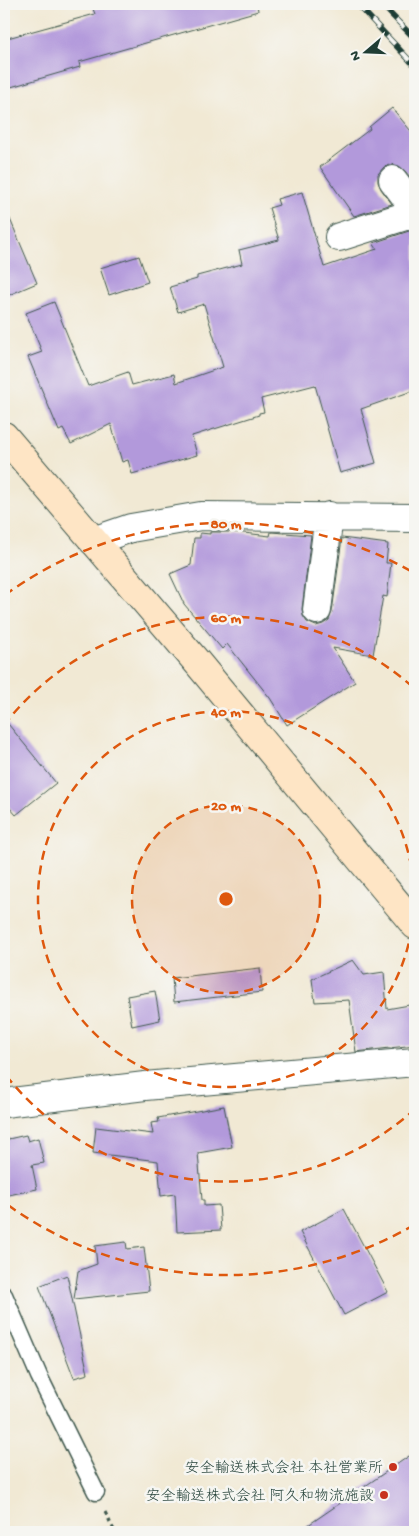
<svg xmlns="http://www.w3.org/2000/svg" width="419" height="1536" font-family="'Gochi Hand','Klee One',sans-serif">
	<rect width="100%" height="100%" fill="#f6f6f2"/>
	<filter id="ink" filterUnits="userSpaceOnUse"><feTurbulence type="fractalNoise" baseFrequency=".02" numOctaves="2"/><feDisplacementMap in="SourceGraphic" scale="10" xChannelSelector="R" yChannelSelector="G"/><feConvolveMatrix kernelMatrix="1 2 1 2 8 2 1 2 1" color-interpolation-filters="sRGB"/></filter>
	<filter id="wash" filterUnits="userSpaceOnUse"><feTurbulence type="fractalNoise" baseFrequency=".0096" numOctaves="4" result="noise"/><feDisplacementMap in="SourceGraphic" scale="20" xChannelSelector="R" yChannelSelector="G"/><feGaussianBlur stdDeviation="1.12" result="paint"/><feColorMatrix in="noise" values="0 0 0 0 0 0 0 0 0 0 0 0 0 0 0 0 0 1.4 0 .05"/><feComposite in="paint" operator="in"/></filter>
	<g filter="url(#wash)">
		<rect width="100%" height="100%" fill="#f1e9d4"/>
		<g id="blocks">
			<path fill="#b299db" d="M113,4h144l1,7 -179,51 1,5 -76,22v-50l91,-25 -2,-5z
				M392,108l23,28v47l-10,-12 -6,-5 -7,-2 -8,3 -6,7v8l3,7 11,15 -38,12 -34,-49 50,-38 -1,-2z
				M302,192l22,75 53,-18 -4,-6 42,-14v161l-54,19 15,54 -36,10 -25,-88 -54,14 3,13 -5,1v2l-67,21 5,19 -65,19 -4,-14 -6,2 -11,-38 -40,20 -8,-15 -4,2 -31,-74 14,-5 -16,-39 28,-11 34,84 40,-14 4,13 42,-11 2,9 47,-16 -19,-63 -26,8 -8,-25 27,-8v-3l45,-12 -3,-14 40,-10 -10,-32 10,-3 -2,-6z
				M4,205l33,78 -33,14z
				M139,256l9,26 -39,13 -9,-27z
				M210,532h25l35,4 1,-4 40,3 -9,74 1,7 4,6 9,4 7,-2 6,-4 3,-8 10,-74 46,6 -2,19h5l-4,34 -4,-1 -10,59 -40,-7 22,34 -68,43 -17,-27 -43,-54 -5,5 -38,-45 -14,-30 21,-9 3,-27h6v-5l10,1z
				M4,719l52,64 -40,32 -12,-14z
				M353,960l11,15 20,-3 3,37 28,-5v41l-59,7 -7,-52 -34,2 -3,-23z
				M260,968l2,24 -88,10 -2,-24z
				M155,991l5,29 -28,6 -5,-30z
				M224,1106l8,41 -34,6 4,47h2v6l15,-1 2,25 -44,2 -2,-38 -14,2 -3,-35 -65,-8 3,-26 57,7 -2,-11 8,-1 -1,-4z
				M26,1135l2,6 10,-3 6,25 -12,2 5,24 -33,7v-56z
				M344,1209l44,83 -44,23 -44,-83z
				M126,1242l1,7 17,-2 5,44 -75,8 4,-28 19,-7 -2,-18z
				M67,1275l21,99 -14,4 -35,-92z
				M415,1452v80h-117l95,-65z"/>
		</g>
	</g>
	<g filter="url(#ink)">
		<use href="#blocks" fill-opacity="0" stroke="#3e574c" stroke-width="1"/>
		<g fill="none" stroke-linecap="round" stroke-linejoin="round">
			<g stroke="#3e574c" stroke-width="19">
				<path id="lane" d="M4,1295l35,81 57,116"/>
			</g>
			<g stroke="#3e574c" stroke-width="30">
				<path id="street" d="M393,180l22,29
					M339,237l76,-24
					M93,541l38,-13 70,-12 214,2
					M317,610l12,-94
					M4,1103l141,-17 270,-24"/>
			</g>
			<g stroke="#3e574c" stroke-width="30">
				<path id="secondary" d="M4,436l192,225 219,264"/>
			</g>
			<path stroke="#3e574c" stroke-width="3" stroke-dasharray="4 4" stroke-linecap="butt" d="M105,1512l10,20"/>
			<use href="#lane" stroke="#fff" stroke-width="16"/>
			<use href="#street" stroke="#fff" stroke-width="28"/>
			<use href="#secondary" stroke="#fee5c5" stroke-width="28"/>
			<g stroke="#1f3d34" stroke-width="5.5">
				<path id="rail" d="M357,4l58,62
					M381,4l34,35"/>
			</g>
			<use href="#rail" stroke="#f6f6f2" stroke-width="4" stroke-dasharray="11" stroke-linecap="butt"/>
		</g>
	</g>
	<circle cx="226" cy="899" r="94" fill="#de580e" fill-opacity=".12"/>
	<g fill="none" stroke="#de580e" stroke-width="2.5" stroke-dasharray="9 6">
		<circle cx="226" cy="899" r="94"/>
		<circle cx="226" cy="899" r="188"/>
		<path d="M415 1109A282 282 0 0 1 4 1073M4 725A282 282 0 0 1 415 689"/>
		<path d="M414 1225A376 376 0 0 1 5 1203M5 595A376 376 0 0 1 414 573"/>
	</g>
	<g fill="#c8321e" stroke="#f6f6f2" stroke-width="2">
		<circle cx="393" cy="1467" r="5"/>
		<circle cx="384" cy="1495" r="5"/>
	</g>
	<g text-anchor="middle" stroke-width="5" stroke-linejoin="round" paint-order="stroke">
		<g font-size="15" fill="#1f3d34" stroke="#f6f6f2" text-anchor="end">
			<text x="383" y="1472">安全輸送株式会社 本社営業所</text>
			<text x="374" y="1500">安全輸送株式会社 阿久和物流施設</text>
		</g>
	</g>
	<circle cx="226" cy="899" r="8" fill="#de580e" stroke="#f6f6f2" stroke-width="2.5"/>
	<g font-size="15" text-anchor="middle" font-weight="bold" fill="#de580e" stroke="#f6f6f2" stroke-width="5" stroke-linejoin="round" paint-order="stroke">
		<text x="226" y="528">80 m</text>
		<text x="226" y="622">60 m</text>
		<text x="226" y="716">40 m</text>
		<text x="226" y="810">20 m</text>
	</g>
	<rect width="419" height="1536" fill="none" stroke="#f6f6f2" stroke-width="20"/>
	<g transform="translate(366 52) rotate(251)" stroke="#f6f6f2" stroke-width="4" paint-order="stroke">
	<path d="M0-4L9 19L0 12L-9 19Z" fill="#1f3d34"/>
	<text y="-8" font-size="14" font-weight="bold" text-anchor="middle" fill="#1f3d34">N</text>
	</g>
</svg>
